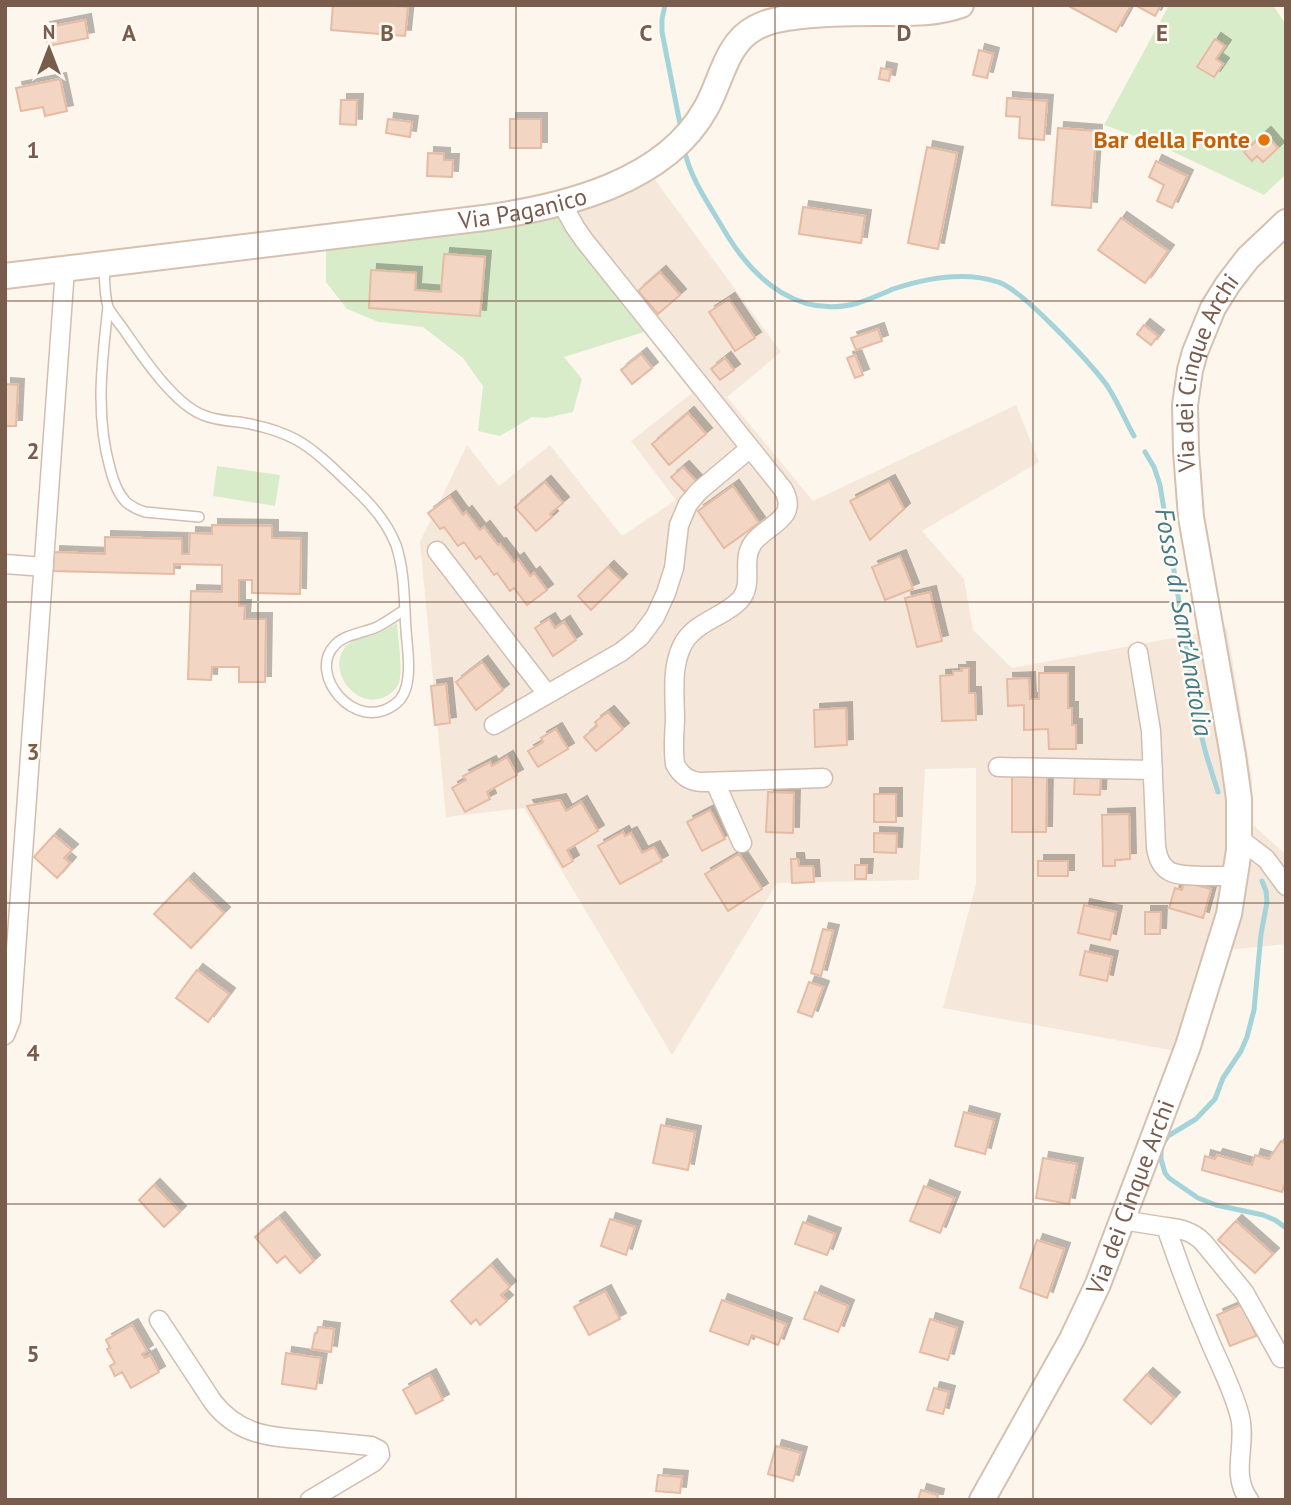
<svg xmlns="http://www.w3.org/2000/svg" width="1291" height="1505" font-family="'PT Sans',sans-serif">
	<defs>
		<filter id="shadow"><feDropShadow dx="6" dy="-6" stdDeviation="0" flood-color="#0004"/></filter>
	</defs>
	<rect width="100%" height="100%" fill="#fdf6ec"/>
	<path fill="#f5e8da" d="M653,177l128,175 -54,45 86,104 203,-96 23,57 -117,69 42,48 9,51 39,38 215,-40 25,151 -2,43 36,33v89l-58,6 -31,105 -254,-47 33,-124v-116l-51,1 -6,111 -142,3 -105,172 -148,-247 -78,9 -26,-275 47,-97 32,41 51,-41 72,91 54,-36 -45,-59 61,-48 -123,-156 -12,-25z"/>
	<path fill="#d8ecc9" d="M1169,5h104l13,20v149l-22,21 -107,-51 -53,-19z
		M557,212l12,25 75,95 -80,25 18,22 -9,33 -27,6 -14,-1 -32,19 -22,-5 5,-45 -20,-28 -40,-31 -44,-5 -32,-13 -21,-27v-34z
		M217,466l63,9 -5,31 -62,-10z
		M397,623c1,16 6,46 2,60 -2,5 -6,9 -11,12 -29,19 -65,-25 -41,-50 8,-7 21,-8 30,-11 7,-3 13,-7 20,-11z"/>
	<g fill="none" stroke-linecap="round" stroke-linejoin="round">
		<path stroke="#a5d3da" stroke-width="5" d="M665,5l-3,14v13l19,97
			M684,149c7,32 27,58 43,86 29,47 73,84 131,68 12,-4 24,-9 35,-14 33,-11 72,-18 105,-7 24,7 91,80 108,102 11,16 18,34 28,52
			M1145,452l9,15 6,18 40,245 6,24 12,38
			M1262,881l4,10 1,11 -6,32 -7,76 -7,27 -6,14 -18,27 -8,21 -19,20 -28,17 -7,11v12l4,14 4,5 29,20 18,7 47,10 12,5 11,8"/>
	</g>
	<path fill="#f3d5c3" stroke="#e6bba3" stroke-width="2" filter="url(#shadow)" d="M333,5h51l24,2 -3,29 -74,-6z
		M1067,5h64l-15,27z
		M1135,5h26l-6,11z
		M85,20l3,18 -40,8 -4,-18z
		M1215,39l10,7 -9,13 7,5 -9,13 -17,-10z
		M979,50l14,4 -6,24 -14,-3z
		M881,68l10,2 -2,11 -10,-2z
		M60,79l7,32 -22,5 -2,-9 -22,4 -5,-23z
		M1007,98l40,3 -3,39 -25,-2 1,-21 -14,-1z
		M341,100h16l-1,25 -16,-1z
		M388,119l24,3 -2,15 -24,-4z
		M510,119h31v29h-31z
		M1058,128l38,3 -5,77 -39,-3z
		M1265,133l13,15 -15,14 -6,-6 -5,5 -8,-9z
		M927,147l30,6 -19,96 -30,-6z
		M428,153l16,1v6h9l-1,17 -25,-1z
		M1156,161l31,15 -15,32 -15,-7 7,-16 -15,-8z
		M803,207l62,9 -4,27 -62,-9z
		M1121,218l47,33 -23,32 -47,-33z
		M444,254l41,3 -5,59 -111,-8 2,-38 45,3 -1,17 26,2z
		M660,272l20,23 -22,19 -20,-23z
		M729,299l26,39 -20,13 -26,-39z
		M1144,325l14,11 -7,9 -14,-11z
		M878,329l4,12 -26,9 -5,-12z
		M641,354l11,14 -20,16 -11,-14z
		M855,355l8,20 -8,3 -8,-20z
		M725,358l9,12 -14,10 -9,-11z
		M5,384l13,1 -2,41h-11z
		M688,413l18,21 -37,31 -17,-21z
		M683,467l14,15 -11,11 -15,-16z
		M889,481l15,28 -34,31 -20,-39z
		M545,482l18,21 -13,11 2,3 -16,14 -21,-24z
		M733,486l26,37 -35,25 -26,-37z
		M450,497l13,18 3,-3 14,18 4,-3 14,18 2,-1 14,18 4,-3 12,17 4,-3 13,17 -20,15 -13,-17 -4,3 -13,-18 -3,2 -14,-19 -4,3 -12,-17 -6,4 -14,-19 -4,2 -12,-16z
		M212,525l60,1v12l29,1 -1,55 -48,-1v-13h-13v26h6l-1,13h22l-1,63h-26v-15h-27l-1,13 -23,-1 3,-88 31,1v-27l-48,-1v10l-121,-3 1,-19 51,2v-17l77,2v15h7l1,-21 22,1z
		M900,556l13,33 -28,11 -13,-33z
		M608,567l13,13 -30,30 -13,-14z
		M930,592l12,49 -25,6 -12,-49z
		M549,619l6,9 9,-6 12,18 -23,16 -18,-28z
		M482,662l21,28 -27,20 -20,-28z
		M961,668h8v25h6l1,27 -34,1 -2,-45 13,-1v-4h9z
		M1039,673h29v35h4v17h4v24h-27l-1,-20 -24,1v-25l-16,1 -1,-27 22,-1 1,21h9z
		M446,684l4,39 -15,2 -4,-39z
		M846,708l1,37 -32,2 -1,-37z
		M608,712l15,17 -27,22 -12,-14 13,-11 -2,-4z
		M556,729l12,20 -30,18 -10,-16 15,-9 -2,-4z
		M507,757l10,18 -30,17 3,7 -25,13 -13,-24 14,-8 -3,-4 27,-14 2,4z
		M1075,774h26l-1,21 -26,-1z
		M1012,775h35l-1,57h-34z
		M768,792l26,1 -1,40 -27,-1z
		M874,794h22v28h-22z
		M560,800l6,11 15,-9 17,29 -31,19 6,11 -10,6 -36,-61z
		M710,810l15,29 -23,12 -15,-29z
		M1129,814l1,45 -15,1v6h-12l-1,-51z
		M623,832l2,4 6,-3 11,20 12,-6 8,14 -42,23 -22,-38z
		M874,833l23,1 -1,19 -22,-1z
		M54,835l18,15 -8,8 6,5 -13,15 -23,-21z
		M739,854l23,35 -34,22 -23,-37z
		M791,859h7l1,7h14l1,16 -22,1z
		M1038,861h30v15h-30z
		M855,865h12l-1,14h-11z
		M188,879l36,34 -33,35 -37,-34z
		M1184,882l27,7 -8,29 -34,-10 6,-20 7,2z
		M1084,905l32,7 -6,28 -32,-7z
		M1145,912h16l-1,22h-15z
		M823,929l10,2 -12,45 -10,-3z
		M1085,951l27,6 -5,24 -27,-6z
		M197,970l32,24 -21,28 -32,-24z
		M809,982l14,5 -11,30 -14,-5z
		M964,1112l30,8 -9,34 -30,-8z
		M661,1125l34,7 -7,38 -35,-7z
		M1281,1141l5,3v36l-4,12 -80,-22 3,-14 10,3 2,-4 35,10 3,-10 14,4z
		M1043,1158l34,6 -8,40 -33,-6z
		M154,1185l26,27 -16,15 -25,-27z
		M924,1186l30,12 -14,35 -30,-12z
		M279,1218l35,43 -14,12 -15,-17 -8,7 -22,-26z
		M610,1219l25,8 -9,28 -25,-9z
		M1236,1221l37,33 -18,19 -37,-33z
		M803,1222l32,12 -8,21 -32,-11z
		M1037,1240l27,9 -17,49 -27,-10z
		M491,1265l19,22 -9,8 6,6 -27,24 -4,-6 -5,5 -20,-23z
		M605,1291l15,28 -31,16 -15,-28z
		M815,1292l33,14 -10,26 -34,-13z
		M722,1300l64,24 -8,21 -26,-10 -4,10 -38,-14z
		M1243,1304l13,32 -26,10 -13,-31z
		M930,1319l27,9 -9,32 -28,-8z
		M132,1325l15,26 -5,3 3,4 5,-3 9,17 -28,16 -9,-16 -7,4 -5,-10 5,-3 -8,-14 3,-1 -4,-8z
		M318,1327l16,2 -3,23 -19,-3 3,-16h2z
		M286,1353l35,5 -5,31 -34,-5z
		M1147,1374l27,24 -23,26 -27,-24z
		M430,1375l13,25 -27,14 -13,-24z
		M934,1388l15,4 -6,22 -16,-4z
		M776,1446l25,7 -8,28 -25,-7z
		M658,1475l24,2 -2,16 -24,-2z
		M921,1490l17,5 -1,5h-19z"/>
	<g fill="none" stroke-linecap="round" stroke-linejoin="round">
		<g stroke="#d1beb0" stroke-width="12">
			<path id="lane" d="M104,267c1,11 0,32 5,42 4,7 10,14 15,21 18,26 50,74 79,85 11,5 24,6 36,7 19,3 39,8 56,17 23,12 49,40 68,58 14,14 26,30 33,48 9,27 8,57 10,85 1,15 4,32 2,47 -1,11 -5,22 -14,28 -40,28 -86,-31 -60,-59 10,-12 30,-13 43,-19 10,-5 18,-11 27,-17
				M108,307c-6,54 -13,108 2,161 3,12 8,26 16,34 6,5 12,8 19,10l54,5"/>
		</g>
		<g stroke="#d1beb0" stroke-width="21">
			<path id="street" d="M561,202l14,25 9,13 199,249c17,30 -16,35 -30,54 -13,18 2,40 -13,57 -17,18 -47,22 -58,46 -11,22 -7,51 -7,75 -1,14 -2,29 0,43 6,12 14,17 26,18l122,-4
				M437,551l110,143
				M5,564l39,3
				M1138,652l13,79 5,116c4,29 21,28 46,29 11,0 23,0 34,0
				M494,725l127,-73 19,-15 15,-20 11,-24 8,-25 5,-43 9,-21 11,-13 50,-42
				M998,767l155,3
				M715,782l27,61
				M1240,839l26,20 20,27
				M5,1035l6,-15 54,-751
				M1122,1220l44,7c12,35 25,71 40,105 11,28 27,56 34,85 7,28 -10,57 9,83
				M1166,1227c15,2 26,4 37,15l41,50 37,66
				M159,1320l54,82c26,34 59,35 98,38 20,2 40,4 60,6l8,4 1,5 -6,7 -64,38"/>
		</g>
		<g stroke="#d6c0b0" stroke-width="28">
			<g id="secondary">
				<path id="s1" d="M5,276l479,-58c78,-11 181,-35 222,-110 15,-26 20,-65 49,-80 14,-8 31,-10 47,-12 24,-3 50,-3 74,-3 29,0 57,2 85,-8"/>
				<path id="s2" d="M982,1500l90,-161 26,-55 90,-238 41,-132 10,-64v-51l-6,-43 -42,-239 -5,-66 -1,-46 5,-35 5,-18 18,-44 15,-24 20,-26 38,-36"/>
			</g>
		</g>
		<use href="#lane" stroke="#fff" stroke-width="9"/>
		<use href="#street" stroke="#fff" stroke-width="18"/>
		<use href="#secondary" stroke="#fff" stroke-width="24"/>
	</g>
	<path fill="none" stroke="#7a5c4d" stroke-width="2" stroke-opacity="0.55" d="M258,5v1495M516,5v1495M775,5v1495M1033,5v1495M5,301h1281M5,602h1281M5,903h1281M5,1204h1281"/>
	<circle fill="#e8710a" stroke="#fffaf3" stroke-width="2.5" cx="1264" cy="140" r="7"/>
	<g text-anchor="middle" stroke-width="5" stroke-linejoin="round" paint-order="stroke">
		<g font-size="24" font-weight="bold" fill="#c56008" stroke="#fffaf3" text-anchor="end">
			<text x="1250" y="148">Bar della Fonte</text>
		</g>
		<g font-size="24" fill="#7a5c4d" stroke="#fffaf3">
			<text dy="8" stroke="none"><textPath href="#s1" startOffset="522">Via Paganico</textPath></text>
			<text dy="8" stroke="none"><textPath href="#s2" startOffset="1188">Via dei Cinque Archi</textPath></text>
			<text dy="8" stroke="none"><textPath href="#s2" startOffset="338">Via dei Cinque Archi</textPath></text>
		</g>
		<g font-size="26" font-style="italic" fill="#437c86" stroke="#fffaf3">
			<text transform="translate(1184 622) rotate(80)" y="9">Fosso di Sant'Anatolia</text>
		</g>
	</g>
	<g font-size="23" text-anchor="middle" font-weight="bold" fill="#7a5c4d" stroke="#fffaf3" stroke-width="5" stroke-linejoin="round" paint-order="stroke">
		<text x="129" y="41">A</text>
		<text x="387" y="41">B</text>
		<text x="646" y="41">C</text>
		<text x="904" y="41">D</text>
		<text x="1162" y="41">E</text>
		<text x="33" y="158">1</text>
		<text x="33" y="459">2</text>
		<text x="33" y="760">3</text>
		<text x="33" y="1061">4</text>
		<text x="33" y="1362">5</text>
	</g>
	<rect width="1291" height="1505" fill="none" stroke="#7a5c4d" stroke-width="14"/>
	<g transform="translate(49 49)" stroke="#fffaf3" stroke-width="5" paint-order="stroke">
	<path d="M0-5L12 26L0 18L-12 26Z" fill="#7a5c4d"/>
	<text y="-10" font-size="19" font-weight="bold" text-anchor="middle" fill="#7a5c4d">N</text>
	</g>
</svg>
